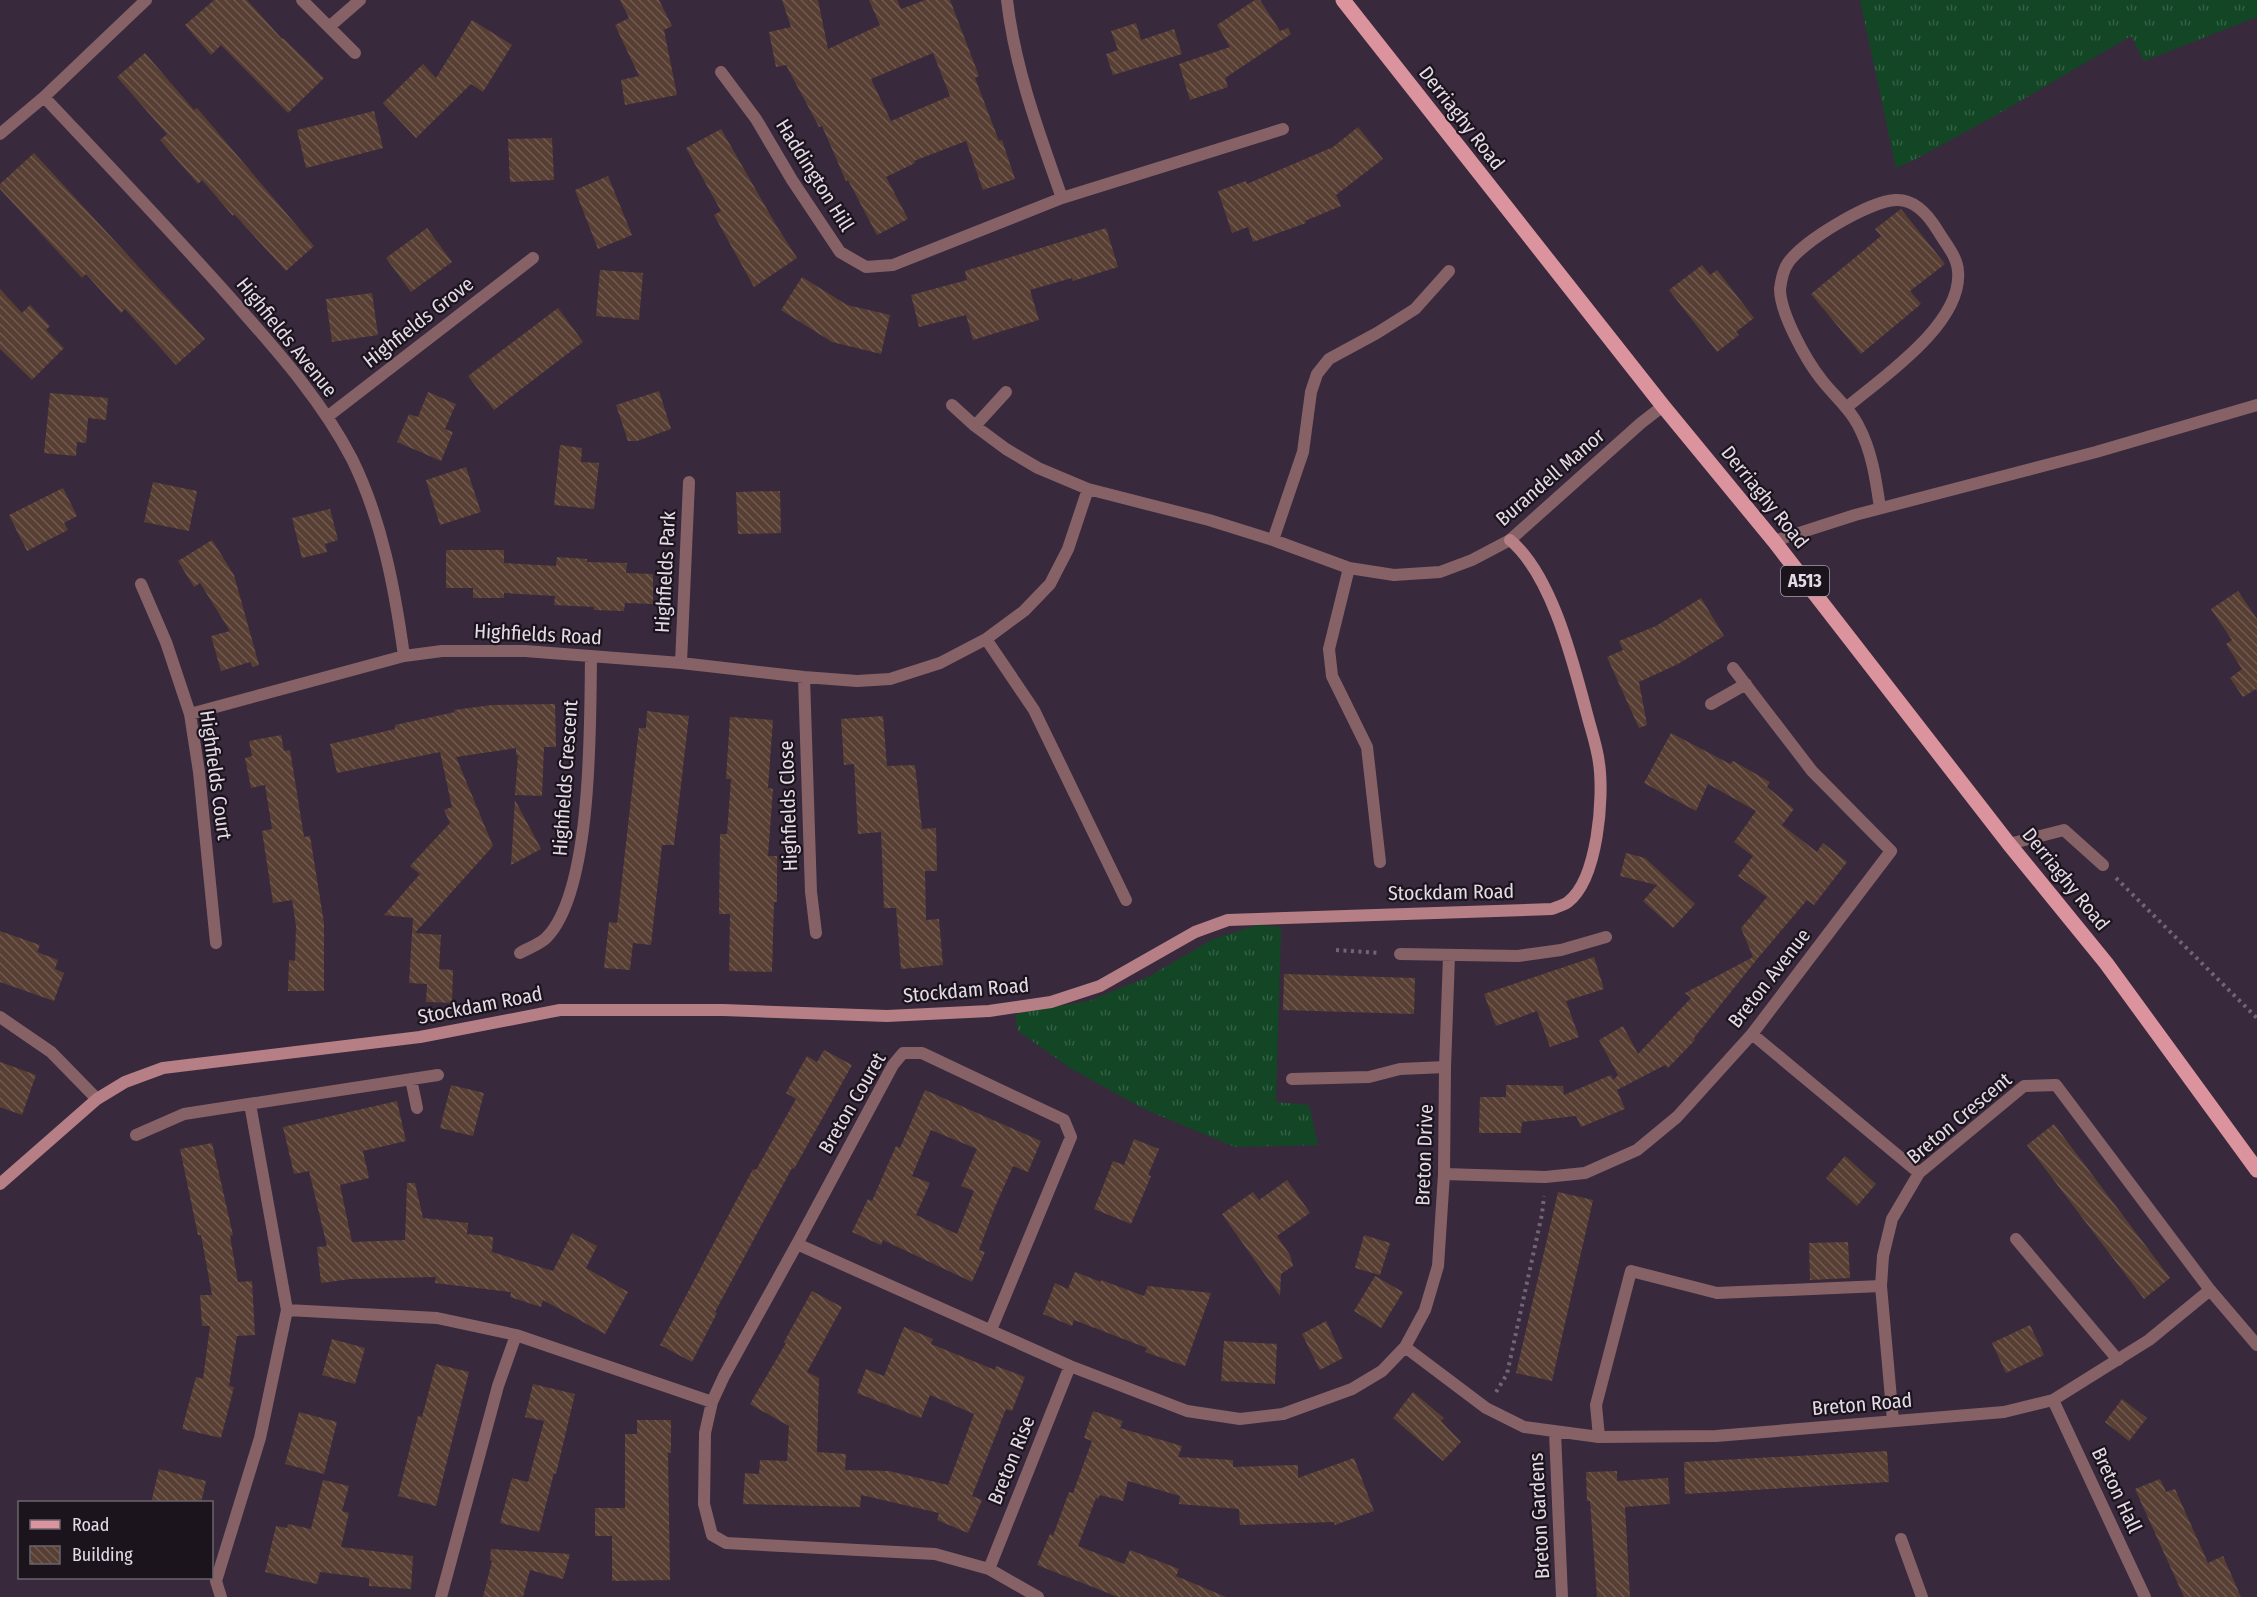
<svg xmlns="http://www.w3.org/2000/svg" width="2257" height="1597" font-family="'Fira Sans Condensed',sans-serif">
	<defs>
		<pattern id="grass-tufts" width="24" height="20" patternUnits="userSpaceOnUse" patternTransform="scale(1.5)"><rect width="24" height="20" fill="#124625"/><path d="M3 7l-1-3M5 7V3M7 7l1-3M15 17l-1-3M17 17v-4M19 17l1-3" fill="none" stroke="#346045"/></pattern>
		<pattern id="building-back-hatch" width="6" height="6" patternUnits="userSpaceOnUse" patternTransform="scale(1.5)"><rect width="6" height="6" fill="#583f34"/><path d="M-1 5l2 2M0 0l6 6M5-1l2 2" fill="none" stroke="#705a51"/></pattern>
	</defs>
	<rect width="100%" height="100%" fill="#38293c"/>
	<path fill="url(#grass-tufts)" d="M1860,0h397v17l-113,44 -13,-25 -133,78 -82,45 -20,9z
		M1258,925l23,2 -5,175 33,3 9,40 -83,2 -91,-38 -74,-41 -52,-37 -3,-17 73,-13 58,-23 67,-39z"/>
	<path fill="url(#building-back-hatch)" fill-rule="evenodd" d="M214,0h33l35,39 1,-1 41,40 -36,35 -67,-68 -10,10 -26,-30z
		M620,0h39l13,26 -8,4 13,65 -52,10 -4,-25 18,-4 -24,-51 14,-7z
		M782,0h36l10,49 52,-24 -11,-25h28l4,9 24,-9h25l29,76 -4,2 24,63 3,-1 13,39 -32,11 -17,-49 -52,20 1,2 -29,14 22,42 -31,16 -29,-55 -2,1 -24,-55 -3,1 -33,-62 -10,2 -7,-35 22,-5zM933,53l17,43 -59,25 -20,-42z
		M1255,0h5l20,31 8,-3 3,6 -66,44 3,9 -38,13 -11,-36 51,-17 -13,-22z
		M472,20l40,25 -29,47 -12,-8 -55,54 -33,-35 40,-39 13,14z
		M1136,23l5,17 33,-11 8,25 -69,21 -7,-21 12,-4 -7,-19z
		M145,53l49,57 3,-2 117,138 -28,25 -52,-57 -1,2 -31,-36 -4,4 -38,-44 7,-6 -50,-57z
		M374,111l9,37 -77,20 -9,-38z
		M1358,127l25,32 -47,36 5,11 -36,15 1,2 -53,19 -5,-15 -16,6 -14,-42 28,-10 1,3 86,-37z
		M721,129l55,96 21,33 -43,29 -40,-72 7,-4 -35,-63z
		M552,138l2,42 -44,2 -2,-43z
		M34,153l171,186 -29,26 -51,-56 -4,4 -35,-39 -4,4 -82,-89v-5z
		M608,176l24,59 -34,14 -23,-59z
		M1901,209l44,55 -35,27 11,13 -60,50 -50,-60 70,-58 -6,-7z
		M427,228l25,34 -41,30 -25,-34z
		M1106,228l12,39 -45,14 -1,-3 -42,12 9,30 -66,20 -7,-25 -47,12 -8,-32 56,-15 -2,-9z
		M1702,265l8,10 7,-5 37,48 -18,14 3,3 -22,17 -48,-62z
		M600,270l43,3 -4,47 -43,-4z
		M802,277l45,28 43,10 -9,39 -49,-12 -51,-32z
		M0,289l22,24 8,-8 20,21 -4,4 18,18 -32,32 -32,-31z
		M372,293l6,42 -46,7 -6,-43z
		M558,308l25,34 -89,68 -26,-34z
		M659,391l12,38 -34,12h-9l-12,-36z
		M428,392l28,12 -11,25 8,3 -12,29 -44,-19 12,-28 9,3z
		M50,393l58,5 -2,22 -18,-2 -2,25 -9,-1 -1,14 -32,-3z
		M560,445l22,3 -1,14 18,1 -5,46 -40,-4z
		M466,467l15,45 -41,13 -14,-45z
		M153,482l44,9 -8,40 -45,-9z
		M63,488l14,28 -13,7 4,7 -41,21 -18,-36z
		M780,491l1,42 -43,1 -2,-42z
		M330,509l8,31 -13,4 2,8 -25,6 -10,-40z
		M212,540l22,35 25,90 -6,2 -3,-5 -29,9 -10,-35 19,-5 -30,-48 -6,4 -16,-26z
		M446,550h58v13l52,3 1,-9 30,2v3l40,1 -1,10 27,1v30l-28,-1 -1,8 -30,-1v-3l-40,-2 1,-9 -51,-3v5h-31v-10h-27z
		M2238,591l19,28v72l-1,-2 -13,8 -13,-19 12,-9 -16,-25 6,-4 -21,-31z
		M1701,598l23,38 -46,28 -39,18 8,43 -8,3 -32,-71 16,-7 -4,-9 37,-15z
		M555,704l1,43h-12l-2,49 -27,-1 3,-40h-2v-7l-60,9 37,89 -78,87 26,2 -2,34 14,1 -1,33 -26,-1 1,-18 -18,-1 4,-65 -29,-3 36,-41 -10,-8 40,-43 -6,-13 8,-3 -12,-55 -103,21 -7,-29 65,-15v-4l60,-13 -1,-2 38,-5z
		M647,711l42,5 -15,129h-12l-11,100 -18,-2 -3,27 -26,-2 5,-46 8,1 22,-195h7z
		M883,716l4,50 28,-1 7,64 14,-1 1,43h-12l1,49 13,-1 4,46 -42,4 -5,-61h-12l-3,-76 -23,2 -4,-70 -10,1 -3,-46z
		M730,717l43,3 -5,68 5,1 -5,67h9v46h-3l-2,70 -43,-1 1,-57h-11l1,-80h7l4,-55h-5z
		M1671,733l59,31 3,-3 37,21 -3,5 27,22 -12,16 35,27 6,-9 24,19 -33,43 -7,-5 -49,58 -64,80 1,2 -27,28 -3,-3 -48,25 8,19 -44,18 -5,-11 -54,6 -1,11h-42l1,-36h26v-12l57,1 1,9 47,-20 2,5 5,-5 -19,-35 24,-14 15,28 53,-56 -6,-5 68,-36 -12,-29 26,-31 -29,-21 15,-20 -19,-14 22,-31 -48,-27 -12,27 -52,-28z
		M281,735l3,16 6,-1 14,87 6,-1 14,87v68h-36l1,-31 6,1 1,-35 -4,-26 -19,3 -11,-72 10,-2 -7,-44 -14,3 -6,-30 7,-2 -3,-15z
		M515,800l26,49 -30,16z
		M1626,853l19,5 50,46 -22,24 -30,-27 14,-16 -37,-9z
		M0,931l40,14 -3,7 21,8 -3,9 9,4 -10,28 -54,-19z
		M1594,957l10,32 -38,12 13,36 -29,10 -13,-36 -41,15 -12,-32z
		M1284,974l131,4 -1,36 -131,-4z
		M824,1050l28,15 -58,104 -2,-1 -77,144 2,1 -25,49 -32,-17 93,-176 3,1 40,-71 -10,-6 21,-37 10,6z
		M0,1062l36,13 -14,40 -22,-8z
		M451,1085l33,8 -11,43 -33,-8z
		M925,1090l116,51 -13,31 -15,-6 -18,41 -16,43 6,2 -13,30 -89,-42 -2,5 -29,-13 16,-33 4,2 24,-55 4,2zM931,1130l46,19 -16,37 13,5 -17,43 -41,-19 14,-32 -18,-7z
		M397,1101l9,40 -43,10 6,27 -29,7 12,57 53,-2 2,-57h8l8,35 45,5 -1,11 26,3 -1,15 61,19 19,-38 25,13 -11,22 42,24 -23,42 -62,-34 -2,7 -31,-10 1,-5 -76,-9 1,-6 -85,2 -30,4 -4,-36 10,-1 -18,-75 -15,3 -11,-47z
		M2054,1124l116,154 -26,21 -117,-154z
		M1134,1139l25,10 -11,26 3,1 -20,48 -37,-15 19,-48 11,4z
		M212,1143l21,92 -3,1 8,46 14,-1 3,54 -18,1 -8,50 5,1 -13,51 -39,-9 14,-52 7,2 7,-53h-8l-2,-31h12l-11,-60h-3l-18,-86z
		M1845,1156l31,28 -19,22 -31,-28z
		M1287,1180l23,33 -33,23 13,19 3,11 -12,8 -1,22 -58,-82 31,-22 6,8z
		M1558,1192l35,8 -41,181 -36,-8z
		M1364,1235l26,8 -10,32 -25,-7z
		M1848,1242l2,36 -40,2 -1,-37z
		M1075,1272l26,10v-2l43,16 4,-10 63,7 -26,73 -40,-14 2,-4 -73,-28 -2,6 -29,-12 12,-31 13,6z
		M1375,1276l28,16 -22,36 -27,-17z
		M812,1291l30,16 -35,65 12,6 -2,74 29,2 -1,16 44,1 59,14 26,-71 -44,-19 -9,23 -64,-25 9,-24 18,7 20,-49 29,12 -2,5 64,26 1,-4 29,11 -13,34 -6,-2 -34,87 10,4 -14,33 -31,-13 2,-7 -78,-18 -1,12 -117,-3 2,-31 14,1 1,-14 27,1 2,-35 -39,-22 36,-61 -2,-1z
		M1326,1321l17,37 -23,12 -18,-36z
		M2030,1325l14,30 -38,18 -14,-30z
		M332,1339l33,9 -10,36 -33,-9z
		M1224,1341l53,3 -2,40 -54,-3z
		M436,1364l33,8 -33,134 -38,-10 20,-80 4,1z
		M533,1384l42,10 -19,80 -2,-1 -15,59 -39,-9 12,-45 16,4 16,-61 -19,-4z
		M1413,1392l31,26 -3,3 20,21 -18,19 -50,-43z
		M2122,1399l25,19 -18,23 -24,-19z
		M1093,1411l30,10 -3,7 62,18 -4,11 55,3v7l65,-2v13l56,-20 20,53 -39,14 -1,-3 -94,3 -1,-16 -60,-5 1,-8 -52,-15 -5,20 -23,-6 -2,4 -2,-1 -18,48 46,18 6,-14 49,19 -3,7 50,21h-108l-81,-32 13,-31 3,2 16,-44 4,1 19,-52 -8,-3z
		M299,1412l38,10 -13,52 -39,-10z
		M637,1420h34v33l-3,-1 2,128 -58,1v-45h-17v-28h30v-74h12z
		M1887,1451l2,31 -204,12 -1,-32z
		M159,1469l47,12 -5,22h-50z
		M1617,1471v10l51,-3 2,26 -45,3 5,90h-33l-7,-96h-3l-1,-29z
		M2160,1479l6,13 9,-3 33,74 15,-7 18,41h-57l-49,-108z
		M323,1480l26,6 -7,25 7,2 -8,34 72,9 -2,33 -42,-3v-8l-49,-6 -3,12 -52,-12 11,-46 11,2 1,-4 23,5z
		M491,1549l79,5 -7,25 -33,-9 -7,27h-40l9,-36 -2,-1z"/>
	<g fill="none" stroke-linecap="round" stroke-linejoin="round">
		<path stroke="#726576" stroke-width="4" stroke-dasharray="3 4.5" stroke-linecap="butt" d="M2116,878l141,140
			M1336,950l44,3
			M1496,1392l11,-18 35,-160 2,-18"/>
		<path stroke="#866267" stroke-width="12" d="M1847,407c36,-30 116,-84 111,-136 -1,-15 -13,-28 -20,-40 -9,-15 -23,-32 -42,-31 -27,1 -93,41 -108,63 -5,7 -7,18 -8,26 0,24 26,71 41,90 12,16 28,28 37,46 14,26 18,55 22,83
			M2009,844l55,-14 39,35
			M1292,1079l77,-2 31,-8 45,-2
			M2016,1239l102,121
			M1599,1437l-3,-32 35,-134 86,22 164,-7
			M1901,1539l21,58"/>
		<path stroke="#866267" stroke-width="12" d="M302,0l53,53
			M1007,0c8,69 32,133 55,198
			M329,27l31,-27
			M721,72l35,47 36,61 48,72 26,15 27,-2 169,-67 221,-69
			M44,97c64,68 129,136 191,206 43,49 87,98 117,156 30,61 43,131 52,197
			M0,134l44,-37 102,-97
			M952,405l23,21 31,23 32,19 50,21 121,31 64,20 76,28 45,7 46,-3 32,-12 38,-20 131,-117 22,-17
			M327,417l206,-159
			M975,426l31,-34
			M1273,540l30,-88 8,-60 6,-18 12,-15 48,-26 38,-24 34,-38
			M1774,541l81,-26 241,-63 161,-47
			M1349,568l-20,81 3,27 35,71 13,115
			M141,584l25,58 24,72 9,58 17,171
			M986,639l48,71 92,190
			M681,663l8,-181
			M804,677l7,215 5,41
			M1711,704l35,-20
			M190,714l214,-58 38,-5h83l156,12 123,14 53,4 33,-2 50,-16 46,-24 38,-28 26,-27 18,-35 20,-60
			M520,953c8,-5 21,-9 27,-16 46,-48 43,-215 44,-281
			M1400,954l118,2 43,-6 45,-13
			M0,1017l51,35 46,47
			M1752,1034l167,139
			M411,1079l6,29
			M136,1135l48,-21 254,-39
			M1444,1174l101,3 40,-4 52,-23 40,-33 75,-83 139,-183 -79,-80 -79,-103
			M797,1244l-73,132 -12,26 -7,31 -1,71 8,31 14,8 209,11 54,15 49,28
			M287,1310l150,8 79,17 196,67
			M991,1330l80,-193 -7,-17 -142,-67h-19l-10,12 -96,179 273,122 117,45 53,8 43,-5 69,-25 30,-18 23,-24 20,-37 13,-44 6,-92 1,-107 4,-111
			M1405,1347l81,61 38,19 75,10 117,-1 288,-24 49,-12 96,-60 61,-50
			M2053,1400l92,197
			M1893,1421l-12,-135 2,-30 9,-37 27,-46 105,-87 32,-1 154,205 47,55
			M1555,1432l7,165
			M989,1569l81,-203
			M221,1597l-5,-16 44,-143 27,-128 -37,-206
			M441,1597l57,-211 18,-51"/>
		<path stroke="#b67e85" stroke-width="12" d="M0,1184l97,-85 28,-17 38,-14 257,-31 140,-27h163l164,6 102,-5 62,-9 49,-16 95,-54 33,-12 324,-11c5,-2 12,-4 16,-7 30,-23 36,-105 31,-139 -2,-17 -8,-33 -12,-49 -14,-52 -35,-139 -77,-174"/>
		<path stroke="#db939d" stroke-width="15" d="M1343,0l320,406 111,135 235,303 97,119 151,207"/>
	</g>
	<g text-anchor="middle" stroke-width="4.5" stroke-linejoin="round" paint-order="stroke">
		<rect fill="#1b141d" stroke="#a89faa" stroke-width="1.5" x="1781" y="566" width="48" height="30" rx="4.5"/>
		<g font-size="18" font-weight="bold" fill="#e4dbe7">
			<text x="1805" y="587">A513</text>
		</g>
		<g font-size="20" fill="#e4dbe7" stroke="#1b141d">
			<text transform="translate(1462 118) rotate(52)" y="7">Derriaghy Road</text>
			<text transform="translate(815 175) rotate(58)" y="7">Haddington Hill</text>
			<text transform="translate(418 322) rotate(-38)" y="7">Highfields Grove</text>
			<text transform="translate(287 337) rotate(51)" y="7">Highfields Avenue</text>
			<text transform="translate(1550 477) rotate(-41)" y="7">Burandell Manor</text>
			<text transform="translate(1765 497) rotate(51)" y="7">Derriaghy Road</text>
			<text transform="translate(665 572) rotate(-87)" y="7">Highfields Park</text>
			<text transform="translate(538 634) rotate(3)" y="7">Highfields Road</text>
			<text transform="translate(216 775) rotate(82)" y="7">Highfields Court</text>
			<text transform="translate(565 778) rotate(-86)" y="7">Highfields Crescent</text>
			<text transform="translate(788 806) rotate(-92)" y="7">Highfields Close</text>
			<text transform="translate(2066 879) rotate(51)" y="7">Derriaghy Road</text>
			<text transform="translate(1451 892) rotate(-1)" y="7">Stockdam Road</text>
			<text transform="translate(1769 978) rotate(-52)" y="7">Breton Avenue</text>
			<text transform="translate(966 990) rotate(-5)" y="7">Stockdam Road</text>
			<text transform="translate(480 1005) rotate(-11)" y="7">Stockdam Road</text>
			<text transform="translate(852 1103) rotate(-60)" y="7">Breton Couret</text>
			<text transform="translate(1959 1118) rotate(-40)" y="7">Breton Crescent</text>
			<text transform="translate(1424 1155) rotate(-88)" y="7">Breton Drive</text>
			<text transform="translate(1862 1404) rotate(-5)" y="7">Breton Road</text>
			<text transform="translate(1011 1460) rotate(-68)" y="7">Breton Rise</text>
			<text transform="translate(2117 1490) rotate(65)" y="7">Breton Hall</text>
			<text transform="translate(1539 1516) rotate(-93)" y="7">Breton Gardens</text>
		</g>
	</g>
	<rect x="18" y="1501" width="195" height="78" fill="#1b141d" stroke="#6b646e" stroke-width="1.5"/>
	<rect x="30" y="1520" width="30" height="9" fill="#db939d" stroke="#6b646e" stroke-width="1.5"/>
	<text x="72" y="1531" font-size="18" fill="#e4dbe7">Road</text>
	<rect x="30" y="1546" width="30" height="18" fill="url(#building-back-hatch)" stroke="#6b646e" stroke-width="1.5"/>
	<text x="72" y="1561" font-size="18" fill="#e4dbe7">Building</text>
</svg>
